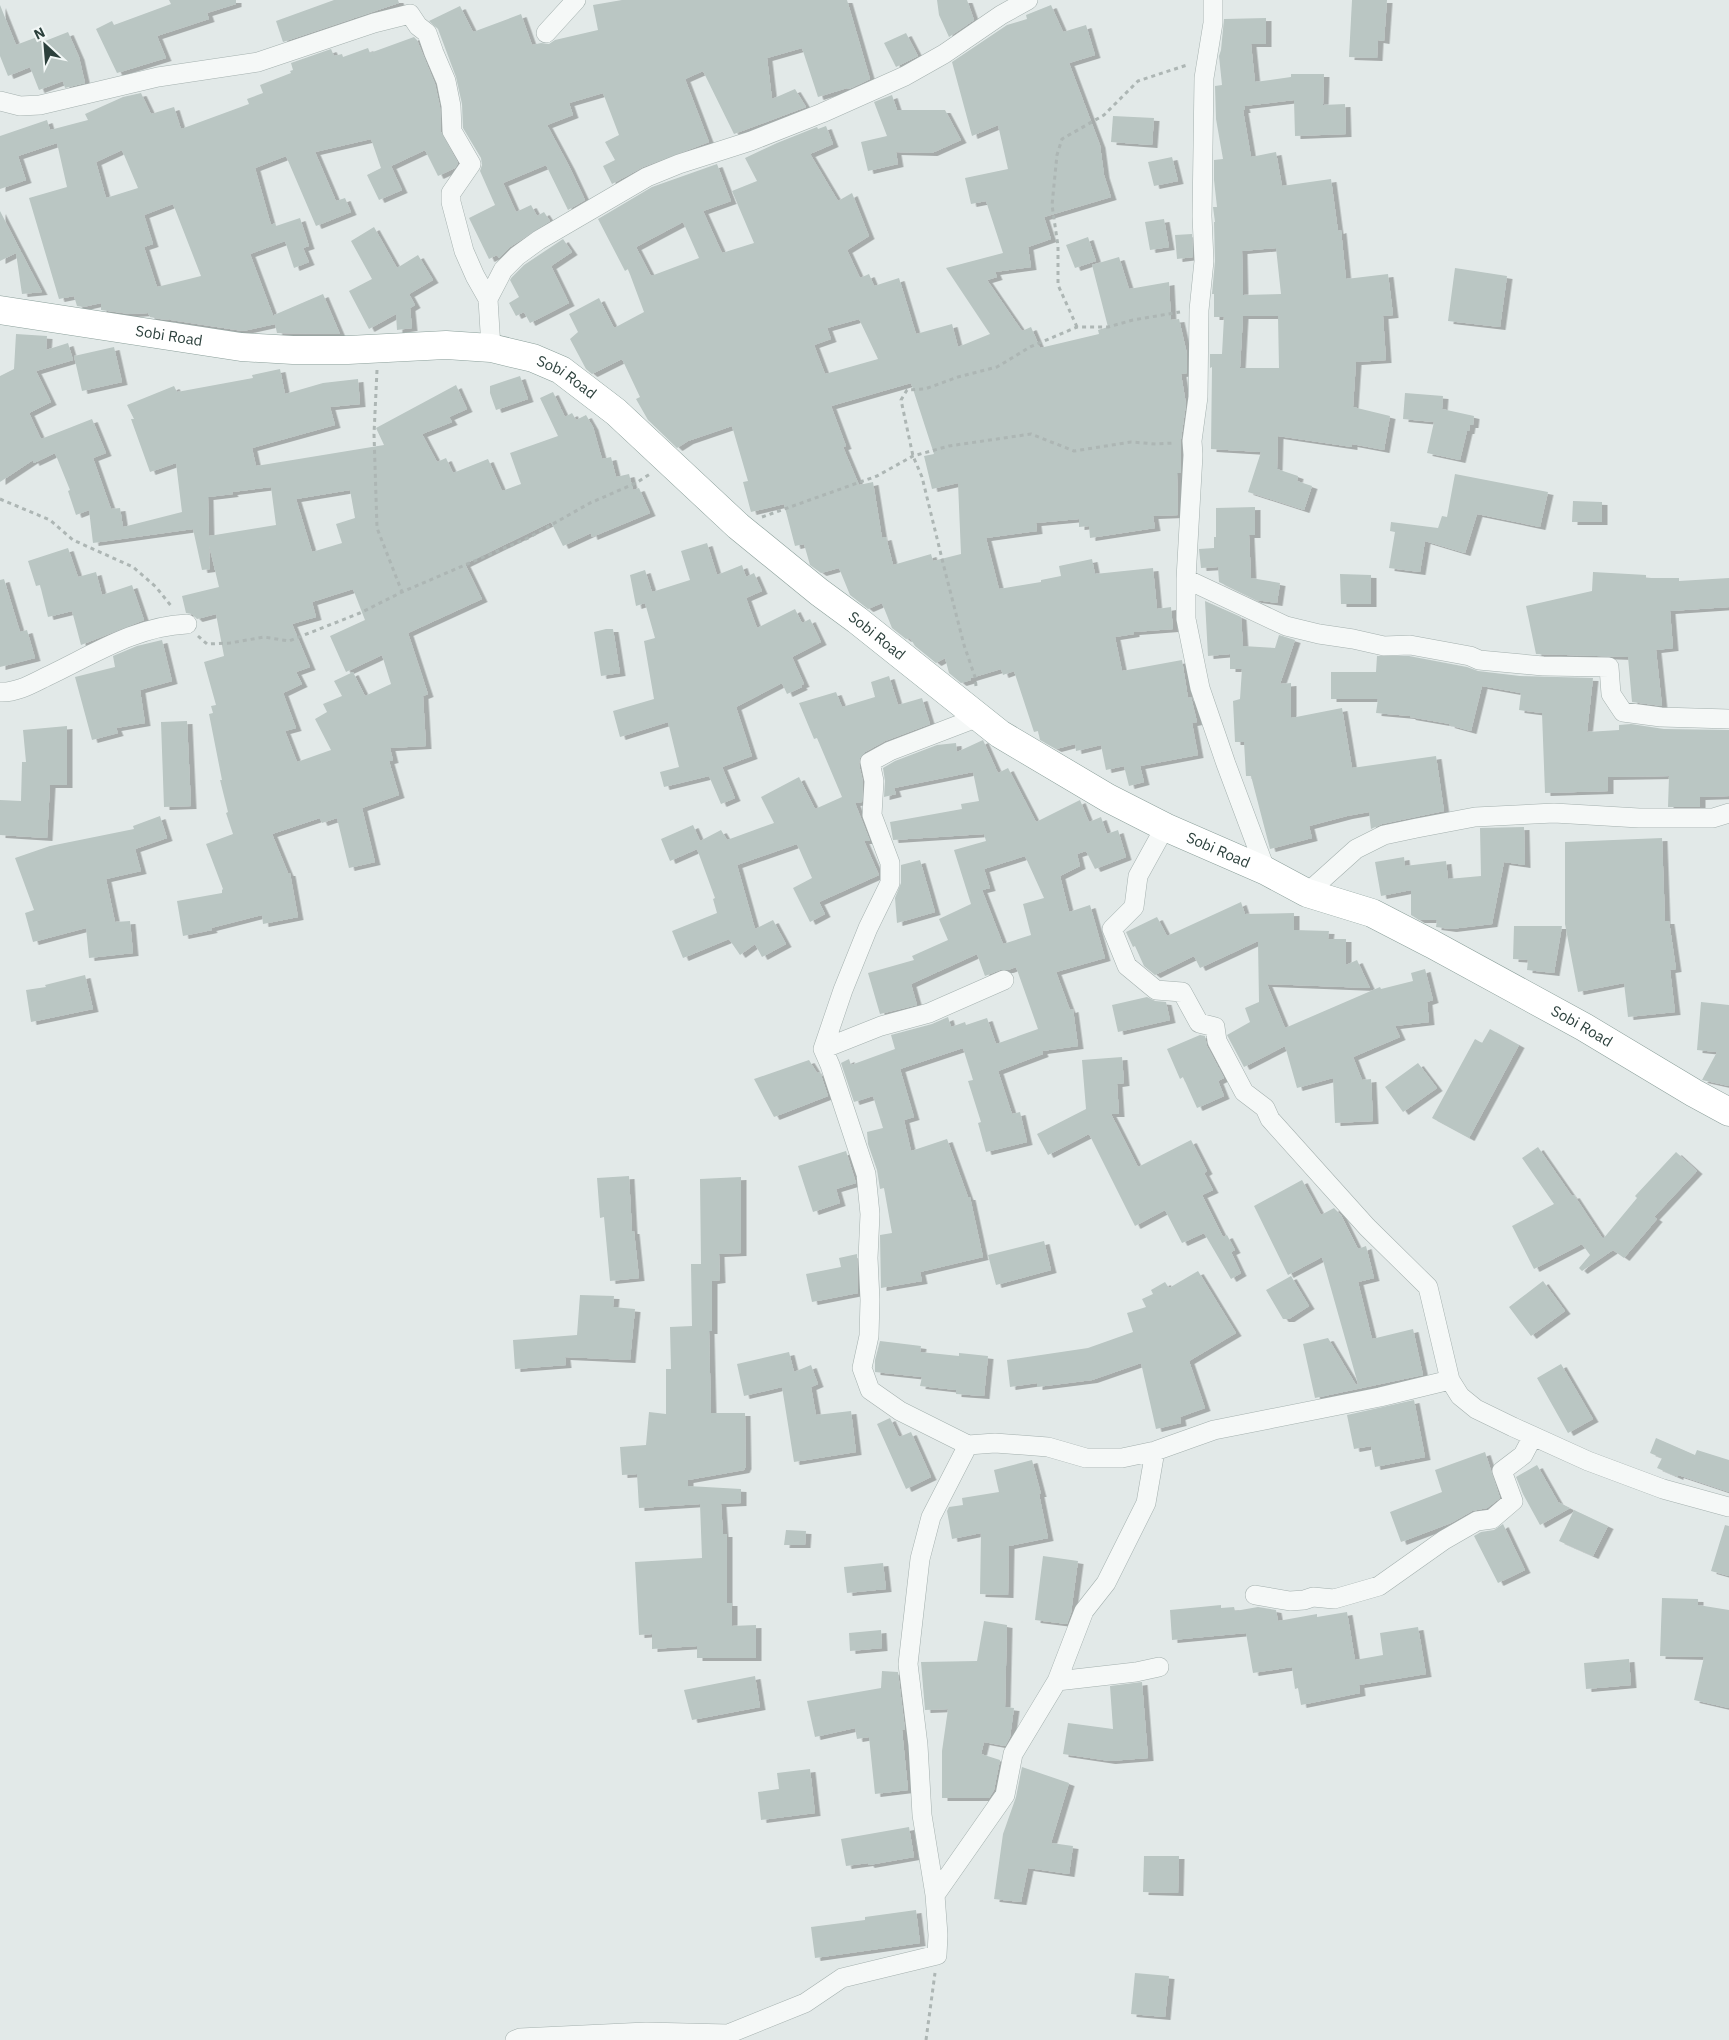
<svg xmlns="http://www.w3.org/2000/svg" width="1729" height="2040" font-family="'IBM Plex Sans',sans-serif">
	<defs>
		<filter id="shadow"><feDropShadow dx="5.5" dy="3" stdDeviation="0" flood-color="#0004"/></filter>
	</defs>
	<rect width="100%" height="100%" fill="#e2e9e8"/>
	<path fill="#bac6c3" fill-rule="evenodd" filter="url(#shadow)" d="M169,0h67v4l-29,9 2,6 -52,17 9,22 -49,15 -21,-44 16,-8 2,4 57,-21z
		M334,0h64l1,3 -116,39 -7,-21z
		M622,0h225l23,79 -21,10 -2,-1 -29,9 -16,-49 -35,10 5,41 23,-10 11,18 -72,27 -31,-63 -18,8 24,63 -66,25 -31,17 -9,-18 12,-6 -10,-18 14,-7 -16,-42 -34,10 4,12 -26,10 22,41 16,34 -17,10 -22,-45 -43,18 13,29 15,-7 6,11 7,-4 6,9 -40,26 -11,11 -2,-3 -8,4 -20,-41 26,-13 -15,-34 2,-6 -1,-7 -18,-30 -1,-24 -6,-27 -18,-48 -9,-8 31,-15 13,26 48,-18 11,31 9,-2 8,1 6,-4 43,-10 -5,-25z
		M937,0h30l7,20 -25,17 -10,-22z
		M1352,0h35l-3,41 -6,-1 -1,18 -28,-1z
		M0,5l16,40 21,-8 3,6 28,-11 11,25 6,26 -20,5 -2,-7 -24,9 -9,-23 -22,9 -8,-20z
		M1051,5l12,27 23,-7 9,30 -26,8 31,82 4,30 7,22 -67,20 7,22 -23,8 3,20 -36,5 2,5 -10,3 35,51 9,-4 9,21 59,-14 -1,-4 10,-3 -16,-62 27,-8 10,32 40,-7 2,38 8,-1 8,35v19l-6,1 5,30 -5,35v34h-4l1,42 -25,1 2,12 -65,10 -1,-12 -10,1v-8l-43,4 1,8 -51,7 13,51 42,-7v-2l20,-4 -2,-10 33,-7 3,15 58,-6 4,41 14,-2 2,22 -39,3v2l-19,3 7,34 60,-11 6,38 3,-1 6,25 -5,1 6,32 -58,11 4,16 -15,4 -5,-20 -18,4 -5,-25 -25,6 -1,-7 -19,5 -16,-9 -2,-9 -4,1 -20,-61 -11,4 -2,-6 -30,9v2l-10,3 -12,-10 -4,-15 -9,5 -21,-17 -5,-8 -4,1 -14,-11 -10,-25 -14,6 -18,-14 -11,-27 -18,5 -11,-8 -6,-21 -9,2 -11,-42 -33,8 -8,-30 5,-1 -16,-55 -44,15 -11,7 -29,-28 -12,-21 4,-2 -18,-38 -30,15 -6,-5 -16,-30 8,-7 -9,-18 30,-16 15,30 30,-16 -16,-43 -3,2 -27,-52 54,-32 65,-23 14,37 -28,10 19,42 32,-10 -22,-52 25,-10 -12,-23 32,-15 40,-16 1,2 8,-3 7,18 -23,10 28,47 14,-8 17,43 -22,14 13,28 9,-4 5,12 25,-8 17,56 36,-10 6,23 32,-13 -44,-66 57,-15 -17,-52 -15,3 -6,-26 43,-9 -10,-44 -26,11 -20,-74 55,-37 20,-6 -1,-4zM683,222l16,36 -48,18 -15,-29zM859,319l19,40 -53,15 -11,-29 17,-6 -4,-11zM911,383l23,71 -10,2 8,33 26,-6 3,71 -28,7 -2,-7 -38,11 -7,-28 -4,1 -9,-56 -14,3 -16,-38 3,-1 -15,-40z
		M1266,18v26h-15l4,38 36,-5v-3h33l-1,31 22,-1 1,30 -51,2 -1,-36 -50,6 1,4h-2l8,47 25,-5 6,34 49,-7 7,52 3,-1 5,49 42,-5 5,41 -10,1 3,44 -30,2 -3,45 37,9 -6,34 -32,-6v3l-74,-11 -1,33 21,7 -1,5 15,5 -8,24 -56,-18 13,-40 -50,-3 1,-82 -2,1v-14h12l2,-37h-10v-23h-2l3,-33 -1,-39h1l-2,-15h4l-3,-27v-20l9,-1 -7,-40 -1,-33 7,-1 -3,-29 2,-6 3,-31zM1276,248l5,46 -38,1 -1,-44zM1243,316h35l1,52h-39z
		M906,33l12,23 -22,11 -12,-24z
		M414,37l3,3 18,44 5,23 1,25 17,31 -3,5 -17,8 -13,-26 -34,16 11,24 -23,10 -12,-25 14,-7 -10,-29 -56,13 21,49 9,-3 6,14 -35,14 -30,-70 -31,12 16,57 4,-2 1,3 24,-8 9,28 -6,2 6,14 -15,6 -9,-27 -35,13 24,64v-3l49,-21 17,40 -63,-1 -2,-9 -32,7 -72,-11 -1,-1 -4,1 -16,-3 -2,-4 -18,1 -29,-4v-7l-18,4 -6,-1 -3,-10 -15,3 -30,-101 38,-11 -10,-44 -39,13 8,24 -26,9v-53l47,-16 3,10 38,-10 -3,-6 38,-17 18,-4 10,21 23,-7 7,22 68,-25 -2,-5 16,-6 -3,-8 31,-12 -1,-2 3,-1 -2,-7 40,-14 3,7 8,-2 1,3 25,-9 2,5zM122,150l16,38 -32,10 -10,-36zM173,204l28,72 -44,11 -13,-40 9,-3 -9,-29z
		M892,95l5,15h48l16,30 -29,13 -36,-1 2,12 -30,7 -7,-29 26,-6 -13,-34z
		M1113,116l41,2 -2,27 -41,-3z
		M1172,157l6,24 -24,5 -6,-24z
		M0,211l17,33 25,48 -20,2 -6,-41 -16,8z
		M1164,219l5,28 -19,3 -5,-28z
		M374,227l23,41 21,-13 15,25 -24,14 6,11 -5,3 2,20 -15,2 -1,-16 -27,15 -20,-38 23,-12 -21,-38z
		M1192,234l1,23 -16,2 -2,-24z
		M1088,237l8,24 -21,7 -9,-23z
		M563,239l9,13 -21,14 18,37 -39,20 -6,-11 -8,4 -7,-13 10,-6 -9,-17 2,-3 12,-12z
		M1455,268l52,8 -7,51 -52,-6z
		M16,334l31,2 -1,14 22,-7 5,17 -37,11 15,31 -22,11 12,26 51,-20 14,34 -13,5 18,51 9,-1 3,19 59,-15 -6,-49 -26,9 -19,-53h3l-7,-14 47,-19 3,6 76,-14 -1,-3 28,-6 5,25 38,-11 35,-4 2,25 -30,3 5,18 -83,23 4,18 128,-21 -8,-17 80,-43 11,24 -18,8 3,5 -30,12 15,28 9,-4 7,15 35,-14 14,32 19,-7 -11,-31 48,-17 -18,-38 13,-6 12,25 7,-4 4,7 10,-5 7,12 9,32 9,-2 5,20 13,-3 4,16 6,-2 11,25 -58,24 -1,-4 -28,13 -12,-24 -86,42 17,35 -74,34 20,61 -5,2 3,50 -36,2 3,12 -4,1 10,34 -37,13 13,54 -26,6 -12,-50 -15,5 -2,-5 -48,16 16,39h2l8,44 -35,7 -1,-9 -51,13 1,2 -29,6 -6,-35 45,-8v-3l1,-1 -17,-45 27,-10 -7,-21 2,-1 -8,-32h2l-13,-66 4,-1 -2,-7 5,-1 -12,-43 20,-6 -8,-42 -19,5 -5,-5 -6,-1 -4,-17 37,-9 -10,-42 1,24 -8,1 -9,-41 -100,14 -4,-33 -13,5 -8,-24 2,-1 -15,-37 -21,10 -1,-3 -33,22v-106l14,-7zM271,487l5,38 -67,11 -1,-39 25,-3 -1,-2zM350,490l5,28 -19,6 6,19 -30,9 -16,-53zM353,589l12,31 -35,16 16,36 36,-17 9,29 -26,12 -12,-24 -19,9 8,15 -19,8 4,8 -12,7 16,31 -34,12 -12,-31 11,-3 -13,-35 19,-9 -6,-12 14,-5 -18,-43 24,-7 -4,-15z
		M114,347l8,35 -40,9 -8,-35z
		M520,376l8,23 -32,11 -6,-17v-7z
		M1405,393l38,3 -1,13 32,7 -1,9h-3l-1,6h-2l-7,29 -33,-7 7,-31 -31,-3z
		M1455,474l93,18 -8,35 -63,-13 -12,39 -40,-12 -5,31 -31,-4 6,-36 -5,-1 1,-9 47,6 4,-12 5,1z
		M1573,501l29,1v20h-30z
		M1255,507v28h-6l2,43 29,5 -3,20 -21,-3 -37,-18 -1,-15 -17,1 -2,-19 15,-1v-11h2v-29z
		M707,543l10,32 25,-10 4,12 8,-4 8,18 -16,7 11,30 38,-19 7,14 8,-4 11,23 -29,15 12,27 -3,1 1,2 -15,7 -5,-11 -46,24 16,49 -30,11 13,31 -14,6 -12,-28 -45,11 -4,-15 19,-5 -11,-45 -48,15 -7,-26 41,-12 -10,-58 11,-3 -10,-35 -9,3 -6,-31 15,-5 7,22 38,-12 -9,-29z
		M68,548l10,29 18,-5 6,23 30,-10 12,35 -63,25 -9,-34 -24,6 -8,-32 -4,1 -8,-25z
		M1593,572l53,3v3h33v3l50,-3v29l-59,4 3,37 -17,2 6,56 -30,-4 -4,-45 -92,-3 -10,-48 66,-15z
		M1340,574l31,1v29h-30z
		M4,579l16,53 7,-2 8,28 -35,9v-87z
		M1205,601l36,16 2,29 32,2 4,-13 16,5 -15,44 11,-1v35l51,-10 10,60 84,-12 8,55 -62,13 -11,5 -2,-17 -22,4 -38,10 3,12 -42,11 -19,-73h-5l-2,-34h-9l-2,-41 7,-2 2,-30h-12v-15l-22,2z
		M606,629h7l7,44 -19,3 -7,-44z
		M162,640l10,41 -32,9 5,33 -29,5 2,5 -26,7 -17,-63 40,-10 -2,-11 24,-10z
		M1377,656h32l58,11 11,4 42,5 73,2 -6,54 32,-2v-5l12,-1 33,5 65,1v66l-29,1v10h-32l1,-31 -61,1v14l-63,2 -3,-80 -23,-3 2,-17 -39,-7 -11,45 -22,-6 1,-1 -40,-7v-1l-34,-3 2,-14h-47v-27h45z
		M889,676l9,29 24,-7 8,26 -45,17 -20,11 -5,6 -1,6 4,18 -1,20 -7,1 15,38h-6l15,34 -60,27 6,12 -15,8 -17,-34 19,-10 -15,-34 -60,21 18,64 18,-9 13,24 -24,13 -7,-13 -15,11 -11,-16 -46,19 -11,-27 45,-18 -4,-14 2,-1 -18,-49 -27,12 -9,-22 32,-14 7,16 21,-11 6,10 47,-17 -13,-26 38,-20 16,32 27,-12 -25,-59 -3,1 -15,-36 37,-11 6,15 33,-10 -4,-15z
		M187,721l4,85 -27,1 -3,-85z
		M67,726v59h-17l-3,53 -47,-3v-35l21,1 1,-39h4l-3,-32z
		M983,740l15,33 10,-5 28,54 44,-22 9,22 12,-5 6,17 11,-4 8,27 -31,12 -9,-18 -9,3 3,12 -20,10 9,36 21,-7 15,53 -49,14 14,38 3,-1 5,37 -36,5 1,3 -45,17 14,43 8,-2 7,30 -41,10 -8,-29 3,-1 -13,-41 5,-1 -10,-32 -63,21 14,48 -10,3 7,31 36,-12 21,58h2l13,60 -63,15 2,9 -41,7 -1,-53 12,-2 -8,-45 -4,1 -3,-19 -9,-26 -1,-12 16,-4 -10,-32 -19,6 -13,-39 8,-4 2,6 44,-16 -4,-14 41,-11 16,-7 3,10 14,-5 1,3 21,-7 9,26 42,-15 -22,-62 -8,3h-8l-15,6 -8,-22 -66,30 6,21 -37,9 -12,-41 46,-13 -2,-4 36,-16 -9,-21 32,-15 -17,-54 32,-9 -2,-7 -91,6 -3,-18 72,-13 -1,-5 18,-3 -6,-29 -79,16 2,6 -12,3 1,-16 -2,-13 12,-7 42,-16 19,-2 1,9zM1025,856l19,42 -21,6 8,31 -28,9 -21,-54 8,-2 -6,-19z
		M160,816l7,22 -32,11 6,22 -35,8 9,43 15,-1 3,32 -44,5 -3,-30 -53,14 -8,-29 9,-3 -19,-52 35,-12 84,-17 -1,-3z
		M1524,827l1,38 -21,-3 -12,62 -41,5 -15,-2 1,-7h-18l-8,-5v-25l-30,6 -6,-34 29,-5 1,9 41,-5 2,18 33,-3 -1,-48z
		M1662,838l3,83h4l7,48 -6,1 5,42 -47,5 -4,-34 -46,9 -13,-68v-82z
		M920,860l15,52 -38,11 -2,-25 6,-15v-18z
		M1241,902l4,12 49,-1v17l35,1 -1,8h18v26l11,-5 13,28 -103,-4 18,44 95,-41 1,2 32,-8 -2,-8 14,-4 8,31 -6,2 2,20 -34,4 5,11 -47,20 9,23 9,-1 2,42 -38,2 -2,-45 -36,10 -12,-42 -41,21 -17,-32 23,-13 -5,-14 14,-6 -1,-61 -58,27 -6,-12 -39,19 -11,-9 -9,-20 -2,1 -7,-15 31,-15 10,19z
		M1514,926h48l-8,47 -27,-3 1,-10 -15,-1z
		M85,975l8,34 -62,13 -5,-32 20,-3 -1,-2z
		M1147,997l8,4 11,1 4,18 -52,12 -6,-27z
		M1701,1002l28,3v81l-27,-6 15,-28 -20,-2z
		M1490,1029l29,16 -50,93 -37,-20 43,-79 7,4z
		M1200,1035l5,1 2,10 17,32 -6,3 6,15 -27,12 -14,-31 -3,2 -13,-30z
		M1122,1057l2,26 -7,1 2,30h-8l27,53 53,-27 16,31 -3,2 9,17 -11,5 21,42 4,-2 8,15 -4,2 10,21 -10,6 -27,-46 -22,10 -17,-33 -30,16 -46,-92 -41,21 -11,-21 49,-25 -4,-49z
		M809,1060l8,13 3,-1 8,24 -54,21 -20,-38z
		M1418,1063l19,25 -34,24 -18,-25z
		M1538,1147l34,49 2,-1 29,44 34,-41 -2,-2 41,-44 21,19 -43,46 3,2 -33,39 -11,-8 -31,21 -3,-3 11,-13 -8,-11 -48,25 -22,-43 42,-22 -32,-46z
		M846,1151l10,32 -20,6 4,14 -27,9 -15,-46z
		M629,1176l3,55h2l5,47 -29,3 -6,-64 -4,1 -3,-40z
		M741,1177v76l-22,1 1,26 -8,1v50h-3l2,82h34l1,53 -2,4 -56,10v6l53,3v14l-20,1 2,30h4v69h5v23l24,-1v33h-59v-12l-45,3v-15l-13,1 -4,-73 67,-4 -2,-54 -61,4 -2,-34 -15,1 -2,-28 26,-2 3,-33 17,2v-45h5l-1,-42 22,-1 -1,-62h10l-1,-85z
		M1302,1180l19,35 13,-7 7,7 17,34 8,-3 8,32 -16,4 14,57 41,-10 10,46 -108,23 -12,-54 25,-6 28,47 2,-1 -36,-127 -34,18 -34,-69z
		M1044,1241l7,29 -55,15 -8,-30z
		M857,1254l1,39 -46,9 -6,-28 35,-7 -2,-9z
		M1198,1271l38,62 -47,28 16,47 -25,9 1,6 -25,6 -15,-66 -49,17 -55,7v-4l-27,4 -3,-27 81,-12 45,-16 -6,-19 19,-6 -4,-8 11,-5 -2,-4 14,-8 4,6z
		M1291,1276l18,30 -20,13h-6l-17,-29z
		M1543,1281l22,30 -34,25 -22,-29z
		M580,1295l34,1 -1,11 22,2 -5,51 -65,-3 1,8 -51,4 -2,-29 64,-5z
		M880,1341l41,5 -1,6 39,4v-3l29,3 -4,40 -28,-2v-4l-36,-4 2,-9 -47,-5v-12z
		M789,1352l5,20 17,-7 7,19 -7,3 5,28 35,-4 5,41 -62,10 -12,-75 -38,9 -7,-32z
		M1561,1364l32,55 -25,14 -31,-55z
		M1414,1400l11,57 -50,10 -4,-21 -17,3 -7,-34z
		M890,1418l9,19 12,-5 20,45 -25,12 -29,-65z
		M1656,1438l39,17 2,-5 32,10v32l-51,-17v2l-21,-9 5,-10 -12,-5z
		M1485,1452l15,46 -13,10 -15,3 -21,12 -50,19 -11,-30 52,-20 -7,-22z
		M1032,1460l9,34h-2l9,44 -39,8 -1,49 -28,-1 1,-61 -29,6 -5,-28 2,-4 14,-2 -1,-7 37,-6 -5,-22z
		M1537,1465l21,37 12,6 -30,17 -17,-31 -7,-17z
		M1574,1510l34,16 -15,30 -34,-15z
		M1503,1524l22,46 -27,13 -24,-47 7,-4 13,-2z
		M1725,1525l4,1v50l-18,-5z
		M786,1530l20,1 -1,14h-21z
		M1043,1556l35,5 -7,52 -4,11 -32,-4z
		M883,1563l3,26 -39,4 -3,-26z
		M1662,1598l36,1v6l31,5v98l-35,-8 10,-43 -44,-1z
		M1221,1605v3l13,-1 1,4 23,-4 18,3 2,11 39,-7v3l30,-5 8,48 28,-5 -3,-22 38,-6 8,47 -67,11 1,8 -59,12 -3,-17 -3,1 -3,-22 -39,6 -7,-40 -74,7 -2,-30z
		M984,1621l23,4 -2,82 9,1 -4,29 -5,9 -21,-4 -3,12 19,6 -6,30 -5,8h-47v-47l6,-42 -23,1 -4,-48 56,-1z
		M881,1630l1,18 -32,3 -1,-18z
		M1629,1659l2,26 -45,4 -2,-26z
		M882,1671l16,1 7,58h-3l6,60 -33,4 -6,-57 -12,2 -2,-11 -40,9 -8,-36 74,-13z
		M755,1676l5,31 -68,13 -8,-30z
		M1142,1682l6,76 -38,3 -47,-7 5,-31 45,6 -3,-43z
		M1022,1767l47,16 -18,60 22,3 -4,28 -41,-6 -7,34 -27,-3 9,-65 13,-37z
		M810,1769l5,44 -54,7 -3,-28 21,-3 -2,-16z
		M909,1827l5,30 -45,8 -1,-2 -22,3 -5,-27z
		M1144,1856h35l-1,37 -35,-1z
		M916,1910l4,33 -105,15 -4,-31 54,-7v-3z
		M1135,1973l34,3 -4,41 -34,-3z"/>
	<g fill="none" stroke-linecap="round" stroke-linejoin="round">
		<g stroke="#a4b0ae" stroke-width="20">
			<path id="street" d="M1213,0v23l-9,55 -2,138 2,45 -5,49 -1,87 -6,44 1,14 -7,124v40l14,69 26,76 40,107
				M546,33l30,-33
				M0,101l20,5 20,-1 118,-28 100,-15 116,-39 36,-9 8,12 9,7 7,20 12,28 5,25 1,25 19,33 -20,29v9l13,49 11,25 13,23
				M491,348l-3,-49 15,-29 14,-14 22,-16 108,-63 32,-13 72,-23 71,-28 83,-37 39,-22 57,-39 27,-15
				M1186,579l100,47 33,8 34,5 31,7 26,-1 60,11 9,4 64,6 66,1 2,27 12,18 38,5 68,2
				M0,692c18,1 35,-10 50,-17 44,-21 87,-49 137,-51
				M1165,827l-27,49 -4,31 -22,22 15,37 29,24 26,2 17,31 16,4 2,14 27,51 21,16 5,11 97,108 61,60 22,93
				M1307,893l49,-44 28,-14 33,-7 58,-11 79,-4 85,5h74l16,-5
				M823,1049l58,-23 48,-13 75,-33
				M968,1445l-68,-34 -30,-21 -8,-22 7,-32 1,-36 -2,-42 2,-44 -4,-40 -36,-109 -7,-16 20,-59 25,-62 22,-45v-20l-18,-48 2,-34 -4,-19 20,-11 89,-34
				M1255,1595l35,6 14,-1 9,-3 21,2 45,-13 65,-46 33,-19 15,-2 21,-18 -11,-30 21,-16 10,-19
				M1057,1681l79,-9 23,-5
				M935,1895l70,-100 8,-41 44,-73 27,-70 22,-28 40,-80 9,-52
				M515,2040l5,-2 126,-6 82,2 77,-31 37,-25 95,-23 1,-20 -3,-40 -13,-80 -4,-70 -10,-81 12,-105 11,-42 37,-72 27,-2 53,4 38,11h36l33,-7 59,-21 166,-33 70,-17 10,16 16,13 37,18 75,34 75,28 66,18"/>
		</g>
		<g stroke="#8b9f9a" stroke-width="29">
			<g id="highway">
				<path id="s1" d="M0,310l241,37 52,3h55l98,-5 45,3 42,10 28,12 55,42 122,114 81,66 38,28 143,114 108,64 57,29 101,44 41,22 65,20 60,31 152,83 110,66 35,19"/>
			</g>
		</g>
		<path stroke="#adb6b4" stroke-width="3" stroke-dasharray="4 4" stroke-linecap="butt" d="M1077,327l-19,-42v-39l-6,-41 5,-50 5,-16 42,-24 34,-34 49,-16
			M377,370l-3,64 3,94 25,64
			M0,499l50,21 23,20 60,27 23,20 16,20
			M762,517l115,-41 36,-20 36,-10 82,-12 43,17 57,-9 25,2 18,-1
			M198,636l9,8 23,-1 34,-6 25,4 71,-28 42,-21 126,-54 62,-35 46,-20 14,-9
			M976,686l-1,-9 -11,-32 -19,-74 -23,-94 -9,-21 -12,-56 6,-10 18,-1 33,-12 39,-10 33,-20 47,-20h31l25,-7 47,-8
			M926,2040l9,-67"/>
		<use href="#street" stroke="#f5f8f7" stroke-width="19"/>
		<use href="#highway" stroke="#fff" stroke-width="28"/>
	</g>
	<g text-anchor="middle" stroke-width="4" stroke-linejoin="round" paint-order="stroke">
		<g font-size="15" fill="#2c403c" stroke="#f2f7f6">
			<text dy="5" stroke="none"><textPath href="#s1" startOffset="171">Sobi Road</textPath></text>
			<text dy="5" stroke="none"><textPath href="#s1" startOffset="576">Sobi Road</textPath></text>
			<text dy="5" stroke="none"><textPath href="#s1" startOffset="981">Sobi Road</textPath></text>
			<text dy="5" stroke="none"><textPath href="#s1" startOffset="1386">Sobi Road</textPath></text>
			<text dy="5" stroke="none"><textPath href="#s1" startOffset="1791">Sobi Road</textPath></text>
		</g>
	</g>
	<g transform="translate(45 45) rotate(334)" stroke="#f2f7f6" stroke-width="4" paint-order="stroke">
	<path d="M0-4L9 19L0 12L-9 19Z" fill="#2c403c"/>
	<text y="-8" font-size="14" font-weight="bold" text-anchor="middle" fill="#2c403c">N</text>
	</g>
</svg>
